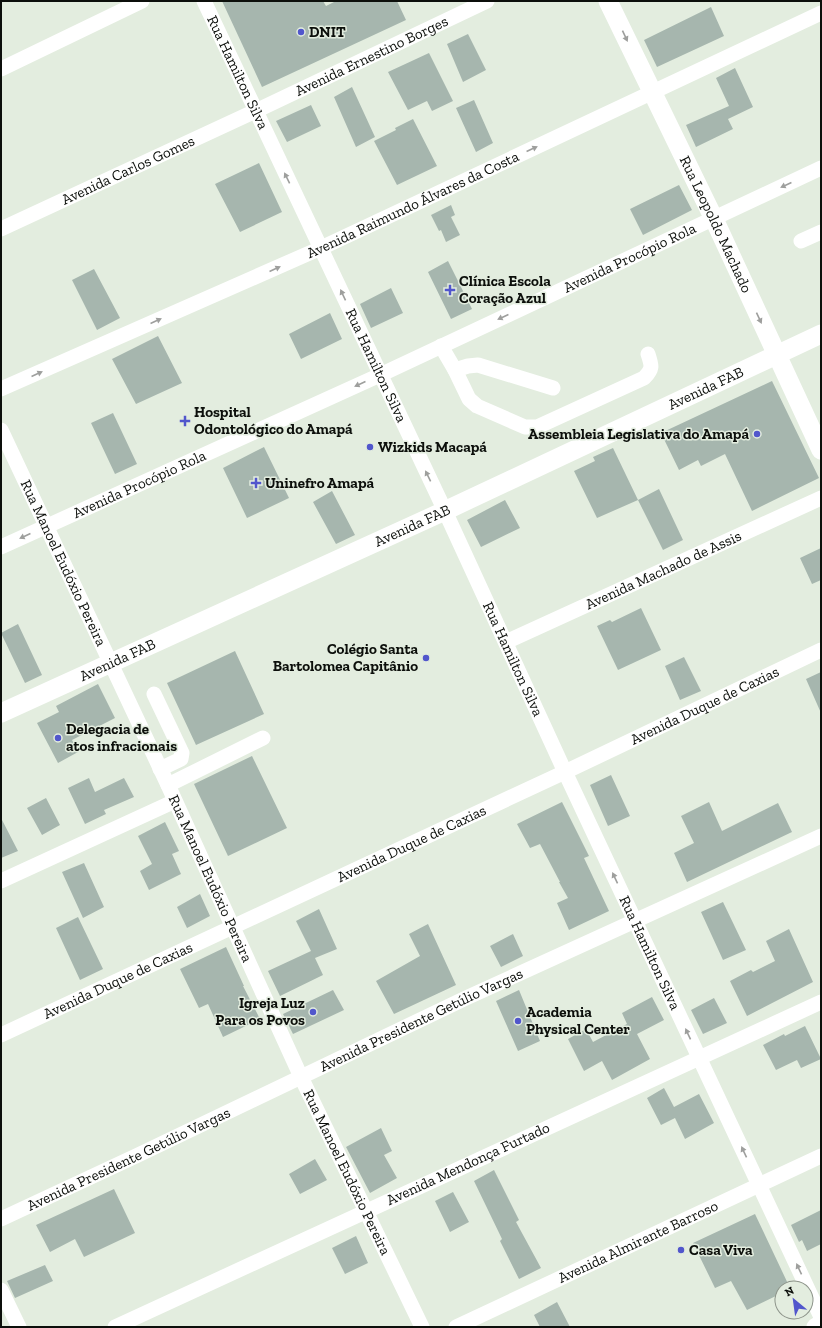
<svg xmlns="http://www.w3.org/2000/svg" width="822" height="1328" font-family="'Zilla Slab',serif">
	<rect width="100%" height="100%" fill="#e3eddf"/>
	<path fill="#a6b6ae" d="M222,1h101l3,5 10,-5h61l9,19 -144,67z
		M711,7l13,29 -67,31 -13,-27z
		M468,34l18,36 -23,12 -16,-38z
		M429,53l24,48 -21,10 -5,-10 -19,9 -20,-38z
		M735,68l18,39 -25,12 5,10 -37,18 -10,-22 43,-19 -13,-28z
		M352,87l23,50 -19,10 -22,-50z
		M474,100l19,43 -17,9 -20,-44z
		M311,105l10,21 -34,16 -11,-21z
		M413,119l24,47 -40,19 -23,-44 22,-11 -1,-2z
		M259,163l23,49 -42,20 -25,-48z
		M679,185l13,25 -49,25 -13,-26z
		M451,205l4,10 -4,2 9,18 -14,7 -5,-12 -2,1 -8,-16z
		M448,261l24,48 -21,10 -23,-47z
		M94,269l26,49 -23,12 -25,-50z
		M391,288l12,25 -32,15 -11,-24z
		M330,313l12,26 -41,20 -12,-25z
		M158,336l24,47 -46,21 -24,-45z
		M772,381l47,97 -67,33 -27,-57 -24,12 -3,-6 -19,10 -18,-37z
		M113,413l24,51 -22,10 -24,-51z
		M264,447l25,51 -42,20 -24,-50z
		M613,448l25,52 -41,18 -23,-47 21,-10 -2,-4z
		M659,489l24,51 -20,10 -25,-50z
		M332,491l23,44 -19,9 -23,-42z
		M505,500l15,28 -39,19 -14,-27z
		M821,548v32l-9,4 -12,-26z
		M641,608l20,42 -43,20 -21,-44 13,-6 2,2z
		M18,624l24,51 -17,8 -24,-50z
		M235,651l29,63 -68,31 -29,-62z
		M684,657l17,34 -21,9 -15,-34z
		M821,672v41l-15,-34z
		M98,684l17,34 -43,22 6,12 -20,11 -21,-40 22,-11 -3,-6z
		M252,756l35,72 -59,28 -34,-72z
		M611,775l19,41 -22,10 -18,-41z
		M89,778l6,14 29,-14 10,19 -30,13 2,4 -21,10 -17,-36z
		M46,798l14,27 -18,10 -15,-27z
		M562,802l27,54 -5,2 25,53 -40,19 -12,-27 11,-5 -9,-16h1l-20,-38 -10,4 -13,-24z
		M709,802l13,29 56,-28 14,29 -105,50 -13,-29 20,-10 -13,-27z
		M1,818l17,33 -17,7z
		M165,822l14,29 -7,3 9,20 -32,16 -9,-19 12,-7 -14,-28z
		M84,863l20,44 -21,11 -21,-46z
		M200,894l10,22 -23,12 -10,-21z
		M723,902l23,48 -23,10 -22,-48z
		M319,909l18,40 -22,9 8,17 -43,21 -12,-25 43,-20 -15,-30z
		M78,917l25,52 -23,11 -24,-52z
		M428,924l28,61 -62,29 -18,-33 44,-25 -11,-22z
		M789,929l24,53 -66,34 -17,-35 21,-11 2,2 22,-11 -9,-20z
		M513,934l10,22 -22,11 -11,-21z
		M226,947l18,39h-1l17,33 -37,18 -15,-33 -9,4 -19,-39z
		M333,990l11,20 -51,24 -10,-20z
		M519,990l21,51 -22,10 -22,-50z
		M652,997l12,23 -27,14 13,25 -38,21 -10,-19 -18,10 -16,-32 18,-10 7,13 34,-18 -5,-11z
		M714,998l13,25 -24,11 -12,-24z
		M805,1026l16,33 -20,9 -4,-8 -21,10 -13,-25 21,-11 1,2z
		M664,1088l10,19 25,-13 15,29 -29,16 -10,-21 -14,7 -14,-27z
		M381,1128l11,23 -8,4 13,23 -27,15 -24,-46z
		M315,1159l12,21 -27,14 -11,-20z
		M494,1170l25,50 -3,2 25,46 -22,11 -19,-38 2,-2 -28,-58z
		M114,1189l21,44 -51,24 -9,-18 -25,13 -14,-27z
		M453,1192l16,30 -19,10 -15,-31z
		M821,1210v34l-14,7 -5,-11 -3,2 -8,-17z
		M755,1214l35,74h-8v5l-35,17 -16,-29 -16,7 -22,-45z
		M356,1236l12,27 -23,11 -13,-26z
		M45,1265l8,16 -38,17 -8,-17z
		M557,1302l13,25h-30l-6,-12z"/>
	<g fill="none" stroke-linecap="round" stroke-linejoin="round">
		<g stroke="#fff" stroke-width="15">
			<path id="s1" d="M204,1l241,510 120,261 256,545"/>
			<path d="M1,69l141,-68"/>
			<path id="s2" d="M1,229l261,-121 225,-107"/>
			<path d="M801,241l20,-9"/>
			<path d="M441,346l14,24 14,29 8,7 48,21h12l107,-49c9,-9 8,-12 4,-24"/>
			<path d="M455,370l13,-4 10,-1 75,23"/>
			<path id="s3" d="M1,389l320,-141 500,-235"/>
			<path id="s4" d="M1,430l167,355 133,292 121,250"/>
			<path id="s5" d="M1,547l379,-172 441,-207"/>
			<path id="s6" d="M506,642l315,-144"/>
			<path d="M154,694l28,59 -1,6 -21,10"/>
			<path d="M168,785l95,-47"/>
			<path d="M1,881l174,-80"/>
			<path id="s7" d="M1,1035l564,-263 256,-122"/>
			<path id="s8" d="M1,1219l135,-63 330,-158 355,-162"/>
			<path d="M1,1290l18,37"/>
			<path id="s9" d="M115,1327c235,-109 470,-218 706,-325"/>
			<path id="s10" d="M456,1327l365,-171"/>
		</g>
		<g stroke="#fff" stroke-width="19">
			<path id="s11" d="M608,1l106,218 107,231"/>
			<path id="s12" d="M1,713l450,-205 370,-174"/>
			<path d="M816,1327l5,-2"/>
		</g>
	</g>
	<defs><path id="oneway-solid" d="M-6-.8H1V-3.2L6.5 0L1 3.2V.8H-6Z"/></defs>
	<g fill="#9e9f9d">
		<use href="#oneway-solid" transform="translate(625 36) rotate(65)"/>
		<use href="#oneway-solid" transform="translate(532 149) rotate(-25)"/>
		<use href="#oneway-solid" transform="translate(287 178) rotate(-116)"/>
		<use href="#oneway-solid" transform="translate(786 185) rotate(155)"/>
		<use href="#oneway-solid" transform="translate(275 269) rotate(-24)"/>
		<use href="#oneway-solid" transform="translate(343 295) rotate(-115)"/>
		<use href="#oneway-solid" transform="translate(503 317) rotate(155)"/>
		<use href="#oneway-solid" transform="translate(759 318) rotate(65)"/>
		<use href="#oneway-solid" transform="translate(156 321) rotate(-24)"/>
		<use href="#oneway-solid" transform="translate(37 374) rotate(-24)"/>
		<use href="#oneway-solid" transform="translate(360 384) rotate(156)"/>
		<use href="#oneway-solid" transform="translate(428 476) rotate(-116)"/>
		<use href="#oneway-solid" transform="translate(25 536) rotate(155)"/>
		<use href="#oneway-solid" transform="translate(615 878) rotate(-115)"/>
		<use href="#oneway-solid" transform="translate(688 1034) rotate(-115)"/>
		<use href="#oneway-solid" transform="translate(744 1152) rotate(-115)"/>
		<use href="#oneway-solid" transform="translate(799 1269) rotate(-115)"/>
	</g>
	<g fill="#5156cc" stroke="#e3eddf" stroke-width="1.5">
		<circle cx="301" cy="32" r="4"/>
		<path d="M448 284h4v4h4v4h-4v4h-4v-4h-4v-4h4z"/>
		<path d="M183 415h4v4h4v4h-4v4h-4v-4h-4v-4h4z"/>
		<circle cx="757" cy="434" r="4"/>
		<circle cx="370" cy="447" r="4"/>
		<path d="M254 477h4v4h4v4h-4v4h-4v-4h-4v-4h4z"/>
		<circle cx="426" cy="658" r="4"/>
		<circle cx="58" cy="738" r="4"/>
		<circle cx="313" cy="1012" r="4"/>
		<circle cx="518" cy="1021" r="4"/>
		<circle cx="681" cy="1250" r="4"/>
	</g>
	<g text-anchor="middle" stroke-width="3" stroke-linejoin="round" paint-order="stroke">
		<g font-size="15" font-weight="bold" fill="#0c0f0b" stroke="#e3eddf" text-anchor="start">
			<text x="309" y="37">DNIT</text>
			<text x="459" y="286">Clínica Escola<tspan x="459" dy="17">Coração Azul</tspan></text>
			<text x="194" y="417">Hospital<tspan x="194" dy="17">Odontológico do Amapá</tspan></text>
			<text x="749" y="439" text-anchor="end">Assembleia Legislativa do Amapá</text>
			<text x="378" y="452">Wizkids Macapá</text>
			<text x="265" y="488">Uninefro Amapá</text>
			<text x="418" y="654" text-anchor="end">Colégio Santa<tspan x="418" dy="17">Bartolomea Capitânio</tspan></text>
			<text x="66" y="734">Delegacia de<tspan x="66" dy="17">atos infracionais</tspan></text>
			<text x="305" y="1008" text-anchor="end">Igreja Luz<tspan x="305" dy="17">Para os Povos</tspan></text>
			<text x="526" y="1017">Academia<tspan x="526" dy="17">Physical Center</tspan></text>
			<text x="689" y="1255">Casa Viva</text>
		</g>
		<g font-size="15" fill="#0c0f0b" stroke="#e3eddf">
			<text dy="5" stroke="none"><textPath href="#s2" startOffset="409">Avenida Ernestino Borges</textPath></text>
			<text dy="5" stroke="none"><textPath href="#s1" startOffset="79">Rua Hamilton Silva</textPath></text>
			<text dy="5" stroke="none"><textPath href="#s2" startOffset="140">Avenida Carlos Gomes</textPath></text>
			<text dy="5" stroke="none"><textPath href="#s3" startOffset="451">Avenida Raimundo Álvares da Costa</textPath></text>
			<text dy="5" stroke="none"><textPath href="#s11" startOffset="248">Rua Leopoldo Machado</textPath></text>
			<text dy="5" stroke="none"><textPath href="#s5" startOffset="692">Avenida Procópio Rola</textPath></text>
			<text dy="5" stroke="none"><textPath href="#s1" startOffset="403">Rua Hamilton Silva</textPath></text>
			<text dy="5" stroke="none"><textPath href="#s12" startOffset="776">Avenida FAB</textPath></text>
			<text dy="5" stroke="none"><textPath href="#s5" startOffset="152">Avenida Procópio Rola</textPath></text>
			<text dy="5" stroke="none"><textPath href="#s12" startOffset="452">Avenida FAB</textPath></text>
			<text dy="5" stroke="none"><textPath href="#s4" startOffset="147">Rua Manoel Eudóxio Pereira</textPath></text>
			<text dy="5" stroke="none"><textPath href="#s6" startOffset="173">Avenida Machado de Assis</textPath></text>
			<text dy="5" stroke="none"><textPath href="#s1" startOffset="727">Rua Hamilton Silva</textPath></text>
			<text dy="5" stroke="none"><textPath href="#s12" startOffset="128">Avenida FAB</textPath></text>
			<text dy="5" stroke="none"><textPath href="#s7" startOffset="777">Avenida Duque de Caxias</textPath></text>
			<text dy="5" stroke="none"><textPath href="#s7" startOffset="453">Avenida Duque de Caxias</textPath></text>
			<text dy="5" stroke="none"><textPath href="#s4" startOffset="495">Rua Manoel Eudóxio Pereira</textPath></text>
			<text dy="5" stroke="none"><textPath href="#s1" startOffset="1051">Rua Hamilton Silva</textPath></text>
			<text dy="5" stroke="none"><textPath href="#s7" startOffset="129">Avenida Duque de Caxias</textPath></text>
			<text dy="5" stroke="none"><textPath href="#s8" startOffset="465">Avenida Presidente Getúlio Vargas</textPath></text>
			<text dy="5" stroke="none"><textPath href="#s8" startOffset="141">Avenida Presidente Getúlio Vargas</textPath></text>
			<text dy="5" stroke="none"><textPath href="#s9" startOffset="389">Avenida Mendonça Furtado</textPath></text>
			<text dy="5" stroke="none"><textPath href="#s4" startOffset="819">Rua Manoel Eudóxio Pereira</textPath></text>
			<text dy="5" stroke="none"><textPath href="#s10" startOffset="201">Avenida Almirante Barroso</textPath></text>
		</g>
	</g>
	<rect width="822" height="1328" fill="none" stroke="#0c0f0b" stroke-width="4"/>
	<g transform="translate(794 1300) rotate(331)"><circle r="19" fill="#e3eddf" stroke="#8d948a"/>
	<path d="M0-3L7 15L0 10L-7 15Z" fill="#5156cc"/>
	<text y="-6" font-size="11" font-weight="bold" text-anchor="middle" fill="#0c0f0b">N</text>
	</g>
</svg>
